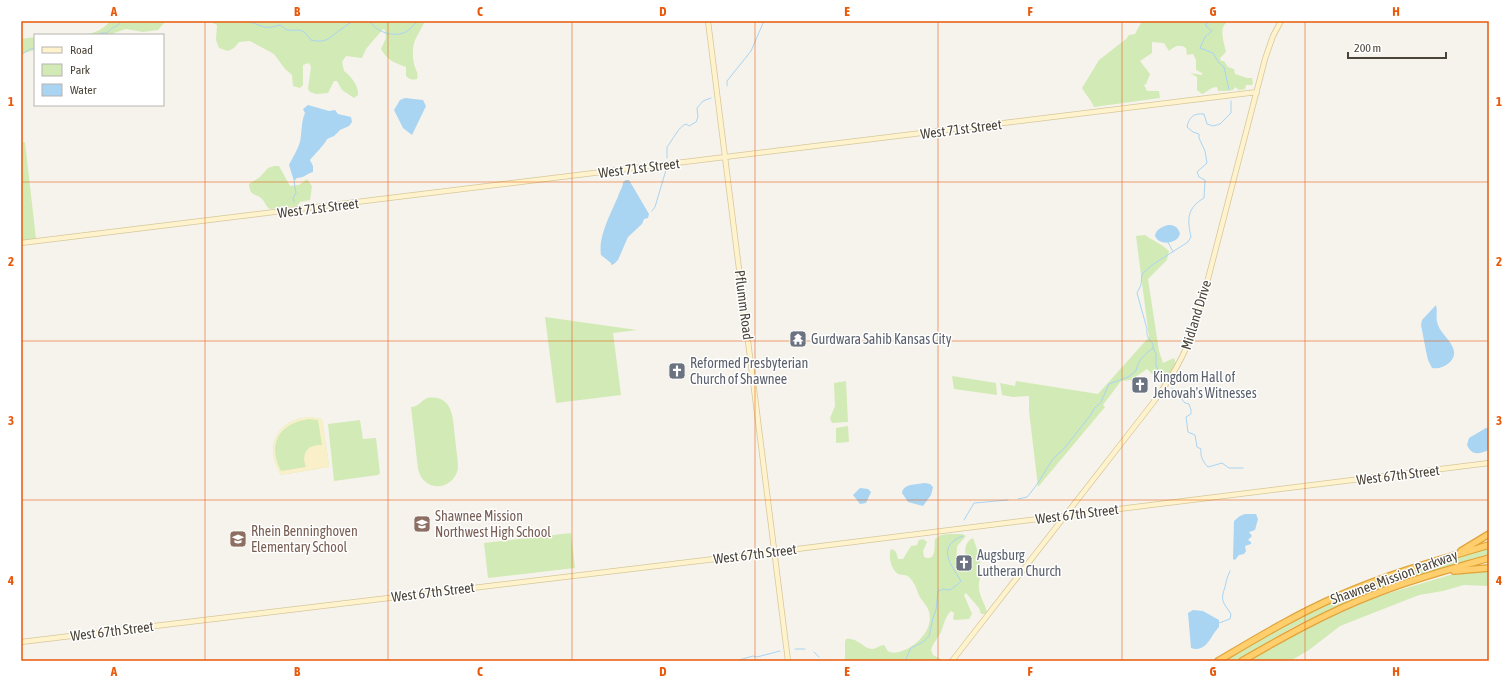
<svg xmlns="http://www.w3.org/2000/svg" width="1510" height="682" font-family="'Asap Condensed',sans-serif">
	<rect width="100%" height="100%" fill="#f6f3ec"/>
	<path fill="#d2eab5" d="M110,21h60l-6,2 -6,7 -15,2 -17,-3 -18,6h-24c10,-2 19,-5 26,-14z
		M209,21h216c-8,17 -15,21 -11,43 1,5 5,9 3,15 -5,1 -7,1 -11,-3v-9c-11,-4 -19,-7 -25,-18l5,-11 -1,-8 -2,-1 -17,20 -4,9 -16,-2 -4,6 2,9c7,5 15,15 14,24l-4,3 -12,-8 -5,-9h-3l-6,12 -12,1 -6,-2 -2,-3 3,-22 -2,-4 -6,2v20l-3,3 -7,-2 -1,-11 -7,-6 -11,-15 -24,-13 -11,1 -5,6 -6,3 -9,-3 -3,-8 1,-15z
		M1142,21h86c-10,7 -4,21 -2,31l-6,6 1,3h3l4,6 6,2 1,5 12,4h5l1,5 -1,2h-6l-1,4 -6,1 -4,-3 -2,3 -7,1h-8l-1,-4c-7,0 -9,5 -15,7l-5,-4v-13l-7,-4 12,2v-2l-6,-3v-10l-3,-6 -6,1 -1,-7c-7,-4 -11,-2 -17,3l-5,-8 -12,-1v11l-12,8 10,13 -4,10 -2,1 3,6h12l1,7 -66,9c-3,-7 -8,-12 -12,-19l17,-28 27,-21 3,-4 6,-1z
		M35,37v13l-14,4v-15z
		M25,142l11,97 -15,2v-98z
		M274,166h5l11,20 9,-1 8,-6 5,7 -2,14 -10,2 -3,4 -27,3c-5,-3 -5,-8 -9,-11 -7,-5 -11,-2 -12,-14l11,-7 8,-9z
		M1145,235c8,6 17,9 24,16l-2,9 -19,19 11,72 4,12 11,-5 2,6 -13,21 -16,-16 -16,11 -10,1 -18,24 2,2 -67,80 -9,-76v-15l-16,1 -11,-2 -2,-12 15,3 1,-5 82,13 51,-57 -13,-101z
		M545,317l92,13 -24,3 8,62 -65,8z
		M952,376l44,7 1,12 -43,-6z
		M846,381l2,41 -16,1 -2,-5 5,-12 -1,-23z
		M427,398c27,-4 26,22 28,40 1,10 3,21 3,31 -6,23 -35,23 -40,0l-7,-62c7,0 10,-6 16,-9z
		M309,417l13,2 7,46 -1,2 -47,8c-17,-28 -5,-55 28,-58z
		M360,420l3,19 13,-1 4,35 -2,2 -44,6 -6,-57z
		M848,426l1,16 -13,1v-15z
		M571,533l4,35 -87,10 -4,-35z
		M948,534h14l4,2 -9,10 -1,21 2,3c5,1 9,0 13,-4v-8l-5,-2c-2,-7 0,-15 7,-18 4,10 8,23 8,34 0,5 -3,10 -2,16 0,7 6,16 8,24l-2,2h-4l-2,-6 -13,-15 -2,2 8,19 -3,5 -14,1 -2,-1 1,-6 -3,-2c-6,6 -7,13 -10,21 -3,6 -8,11 -10,18l2,5 11,6h-99v-19l1,-3c11,-2 18,10 26,10 4,0 8,-4 12,-4 1,1 2,3 3,5 9,11 52,-14 41,-41 -3,-6 -8,-10 -10,-16 -2,-6 -4,-11 -9,-16 -3,-3 -7,-1 -11,-3 -7,-4 -10,-18 -7,-25 5,1 6,5 7,10h5l8,-13 6,-1 2,-5 4,-1 4,3 -4,9 1,6c13,5 10,-11 11,-18l6,-4z
		M1489,548v6l-130,43 -2,-2 1,-5 42,-15z
		M1489,571v15l-25,-1 -21,6 -24,4 -79,31 -31,24 -19,11h-41l72,-40 58,-25 71,-21 17,-3z
		M1352,593l2,2 -1,4 -60,28 -58,34h-11l66,-39z"/>
	<path fill="#f9efc9" fill-rule="evenodd" d="M309,417l13,2 7,46 -1,2 -47,8c-17,-28 -5,-55 28,-58zM309,419l9,1 4,25c-15,-1 -21,9 -16,22l-25,4c-14,-27 -2,-48 28,-52z"/>
	<path fill="#a9d4f2" d="M405,98l18,2 3,6 -14,29 -9,-7 -9,-18 6,-10z
		M308,105l21,6 6,-1 3,4 13,3 1,5 -3,4 -9,4 -6,6 -7,3c-1,4 -13,16 -17,21l3,6v6c-7,2 -9,6 -16,6l-3,3 -5,-16c4,-8 8,-14 11,-23 2,-10 1,-20 5,-29l-2,-4z
		M626,180h3l20,34 -1,4 -4,1 -2,5 -14,13 -10,23 -4,4 -3,1v-2l-10,-8c-3,-20 11,-43 18,-61 1,-4 4,-7 4,-12z
		M1168,225c7,0 10,2 12,9l-2,4c-6,6 -19,7 -23,-2 1,-7 7,-9 13,-11z
		M1436,305c2,7 -1,12 2,20 4,12 26,24 11,38 -5,4 -10,6 -17,5l-4,-8 -2,-9 -5,-26 1,-5z
		M1486,428h3v22c-10,4 -17,6 -22,-5l2,-7z
		M925,483l5,1 3,3 -2,8 -8,11 -15,-4 -6,-9c2,-10 13,-8 23,-10z
		M860,488l8,1 3,3 -5,11 -6,1 -7,-9z
		M1245,514h11l2,5 -3,11 -6,2 3,4 -4,4 3,2v2l-6,2 1,5 -2,3 -5,1 -4,5 -2,-1 1,-38 6,-5z
		M1193,610l10,1 16,9v7c-9,9 -12,26 -28,21l-3,-35z"/>
	<g fill="none" stroke-linecap="round" stroke-linejoin="round">
		<path stroke="#a9d4f2" stroke-width="1" d="M246,21c16,3 16,10 34,4l7,5c15,1 14,-3 24,10 13,3 17,0 26,-8 5,-4 11,-7 16,-11
			M369,21c8,11 24,17 37,11 4,-2 8,-8 12,-11
			M1207,21l-1,5 6,5 -7,6 -5,11 13,5 6,10 5,4 5,23
			M98,35l3,-2h6c4,-6 11,-6 15,-12
			M21,55l9,-6 5,-1
			M727,86v-5l24,-30 13,-30
			M667,158v-11c5,-6 12,-21 19,-23l3,2 7,-4 2,-5 -1,-9 6,-7 8,-3
			M294,202l-1,-4 3,-5 -2,-12
			M652,211l3,-4 11,-37
			M1168,242l5,10
			M1153,348l3,6v12l6,10
			M1172,388l13,15 4,1 2,6v4l-5,3 2,15 7,3 2,12 4,2c-1,7 2,13 7,18l14,-4 7,5h14
			M1018,499l9,-2c5,-6 10,-12 14,-19 6,-9 11,-21 21,-27l28,-35 4,-7 7,-7 8,-18 19,-7 8,-6c2,-11 8,-16 17,-23v-4c-4,-5 -7,-8 -6,-15l-10,-36 4,-8 1,-11 10,-9 36,-23 3,-5c-4,-18 -4,-29 13,-39l1,-18 -6,-3 -2,-5 10,-9 -2,-12 -6,-13v-4l-6,-2 -6,-5c2,-10 7,-14 17,-13l3,10 6,2 7,-2 11,-11v-12
			M964,520l10,-17 34,-3
			M1219,623l11,-4 1,-5c-8,-12 -11,-13 -6,-27 1,-5 2,-10 5,-16
			M795,649h10
			M814,652l5,5
			M830,660l5,1
			M736,661l17,-5 4,1 23,-6
			M905,661l6,-13 12,-6 6,-6 4,-18 3,-8 2,-19 5,-2 7,1 7,-5 4,-4c-11,-17 -25,-35 2,-45"/>
		<g stroke="#d6c79b" stroke-width="6">
			<path id="secondary" d="M708,21l80,640
				M21,243l1236,-151
				M21,642l744,-89 724,-90
				M952,661l200,-257c27,-36 38,-59 50,-102l63,-243 8,-23 8,-15"/>
		</g>
		<g stroke="#e0a43c" stroke-width="8">
			<path id="highway" d="M1461,551l28,-17
				M1454,571l35,-3
				M1218,661c39,-23 77,-46 118,-64 49,-22 102,-37 153,-52
				M1242,661c43,-25 86,-49 133,-67 37,-15 76,-25 114,-36"/>
		</g>
		<use href="#secondary" stroke="#fff3cd" stroke-width="4.5"/>
		<use href="#highway" stroke="#ffcf6e" stroke-width="5.5"/>
	</g>
	<path fill="none" stroke="#e8590c" stroke-width="1" stroke-opacity="0.55" d="M205,21v640M388,21v640M572,21v640M755,21v640M938,21v640M1122,21v640M1305,21v640M21,182h1468M21,341h1468M21,500h1468"/>
	<defs>
		<g id="temple-square" transform="scale(0.9)"><rect x="-9" y="-9" width="18" height="18" rx="4" fill="#6b7280" stroke="#fff"/><path d="M0-6L5-2H3V0L6.5 2.5H4V6H1.5V3h-3V6H-4V2.5H-6.5L-3 0V-2H-5Z" fill="#fff"/></g>
		<g id="church-square" transform="scale(0.9)"><rect x="-9" y="-9" width="18" height="18" rx="4" fill="#6b7280" stroke="#fff"/><path d="M-1.2-6h2.4v3.5h3.3v2.4h-3.3V6h-2.4V-.1h-3.3v-2.4h3.3Z" fill="#fff"/></g>
		<g id="school-square" transform="scale(0.9)"><rect x="-9" y="-9" width="18" height="18" rx="4" fill="#8d6e63" stroke="#fff"/><path d="M0-5L7-2L0 1L-7-2ZM-4 1L0 2.5L4 1V4Q0 6-4 4Z" fill="#fff"/></g>
	</defs>
	<g fill-rule="evenodd">
		<use href="#temple-square" x="798" y="339"/>
		<use href="#church-square" x="677" y="371"/>
		<use href="#church-square" x="1140" y="385"/>
		<use href="#school-square" x="422" y="524"/>
		<use href="#school-square" x="238" y="539"/>
		<use href="#church-square" x="964" y="563"/>
	</g>
	<g text-anchor="middle" stroke-width="3" stroke-linejoin="round" paint-order="stroke">
		<g font-size="14" fill="#4b4439" stroke="#fff">
			<text transform="translate(961 129) rotate(-7)" y="5">West 71st Street</text>
			<text transform="translate(639 168) rotate(-7)" y="5">West 71st Street</text>
			<text transform="translate(318 208) rotate(-7)" y="5">West 71st Street</text>
			<text transform="translate(744 305) rotate(83)" y="5">Pflumm Road</text>
			<text transform="translate(1196 315) rotate(-73)" y="5">Midland Drive</text>
			<text transform="translate(1398 475) rotate(-7)" y="5">West 67th Street</text>
			<text transform="translate(1077 514) rotate(-7)" y="5">West 67th Street</text>
			<text transform="translate(755 554) rotate(-7)" y="5">West 67th Street</text>
			<text transform="translate(1394 577) rotate(-20)" y="5">Shawnee Mission Parkway</text>
			<text transform="translate(433 592) rotate(-7)" y="5">West 67th Street</text>
			<text transform="translate(112 631) rotate(-7)" y="5">West 67th Street</text>
		</g>
		<g font-size="14" fill="#5b616d" stroke="#fff" text-anchor="start">
			<text x="811" y="344">Gurdwara Sahib Kansas City</text>
			<text x="690" y="368">Reformed Presbyterian<tspan x="690" dy="16">Church of Shawnee</tspan></text>
			<text x="1153" y="382">Kingdom Hall of<tspan x="1153" dy="16">Jehovah's Witnesses</tspan></text>
			<text x="977" y="560">Augsburg<tspan x="977" dy="16">Lutheran Church</tspan></text>
		</g>
		<g font-size="14" fill="#785e54" stroke="#fff" text-anchor="start">
			<text x="435" y="521">Shawnee Mission<tspan x="435" dy="16">Northwest High School</tspan></text>
			<text x="251" y="536">Rhein Benninghoven<tspan x="251" dy="16">Elementary School</tspan></text>
		</g>
	</g>
	<rect width="1510" height="682" fill="none" stroke="#ffffff" stroke-width="44"/>
	<rect x="34" y="34" width="130" height="72" fill="#ffffff" stroke="#b7b4b0"/>
	<rect x="42" y="47" width="20" height="6" fill="#fff3cd" stroke="#b7b4b0"/>
	<text x="70" y="54" font-size="12" fill="#4b4439">Road</text>
	<rect x="42" y="64" width="20" height="12" fill="#d2eab5" stroke="#b7b4b0"/>
	<text x="70" y="74" font-size="12" fill="#4b4439">Park</text>
	<rect x="42" y="84" width="20" height="12" fill="#a9d4f2" stroke="#b7b4b0"/>
	<text x="70" y="94" font-size="12" fill="#4b4439">Water</text>
	<path d="M1348 52v6h98v-6" fill="none" stroke="#4b4439" stroke-width="2"/>
	<text x="1354" y="52" font-size="12" fill="#4b4439" stroke="#ffffff" stroke-width="3" paint-order="stroke">200 m</text>
	<rect x="22" y="22" width="1466" height="638" fill="none" stroke="#e8590c" stroke-width="1.5"/>
	<g font-size="13" text-anchor="middle" font-weight="bold" fill="#e8590c">
		<text x="114" y="16">A</text>
		<text x="297" y="16">B</text>
		<text x="480" y="16">C</text>
		<text x="663" y="16">D</text>
		<text x="847" y="16">E</text>
		<text x="1030" y="16">F</text>
		<text x="1213" y="16">G</text>
		<text x="1396" y="16">H</text>
		<text x="11" y="106">1</text>
		<text x="1499" y="106">1</text>
		<text x="11" y="266">2</text>
		<text x="1499" y="266">2</text>
		<text x="11" y="425">3</text>
		<text x="1499" y="425">3</text>
		<text x="11" y="585">4</text>
		<text x="1499" y="585">4</text>
		<text x="114" y="676">A</text>
		<text x="297" y="676">B</text>
		<text x="480" y="676">C</text>
		<text x="663" y="676">D</text>
		<text x="847" y="676">E</text>
		<text x="1030" y="676">F</text>
		<text x="1213" y="676">G</text>
		<text x="1396" y="676">H</text>
	</g>
</svg>
